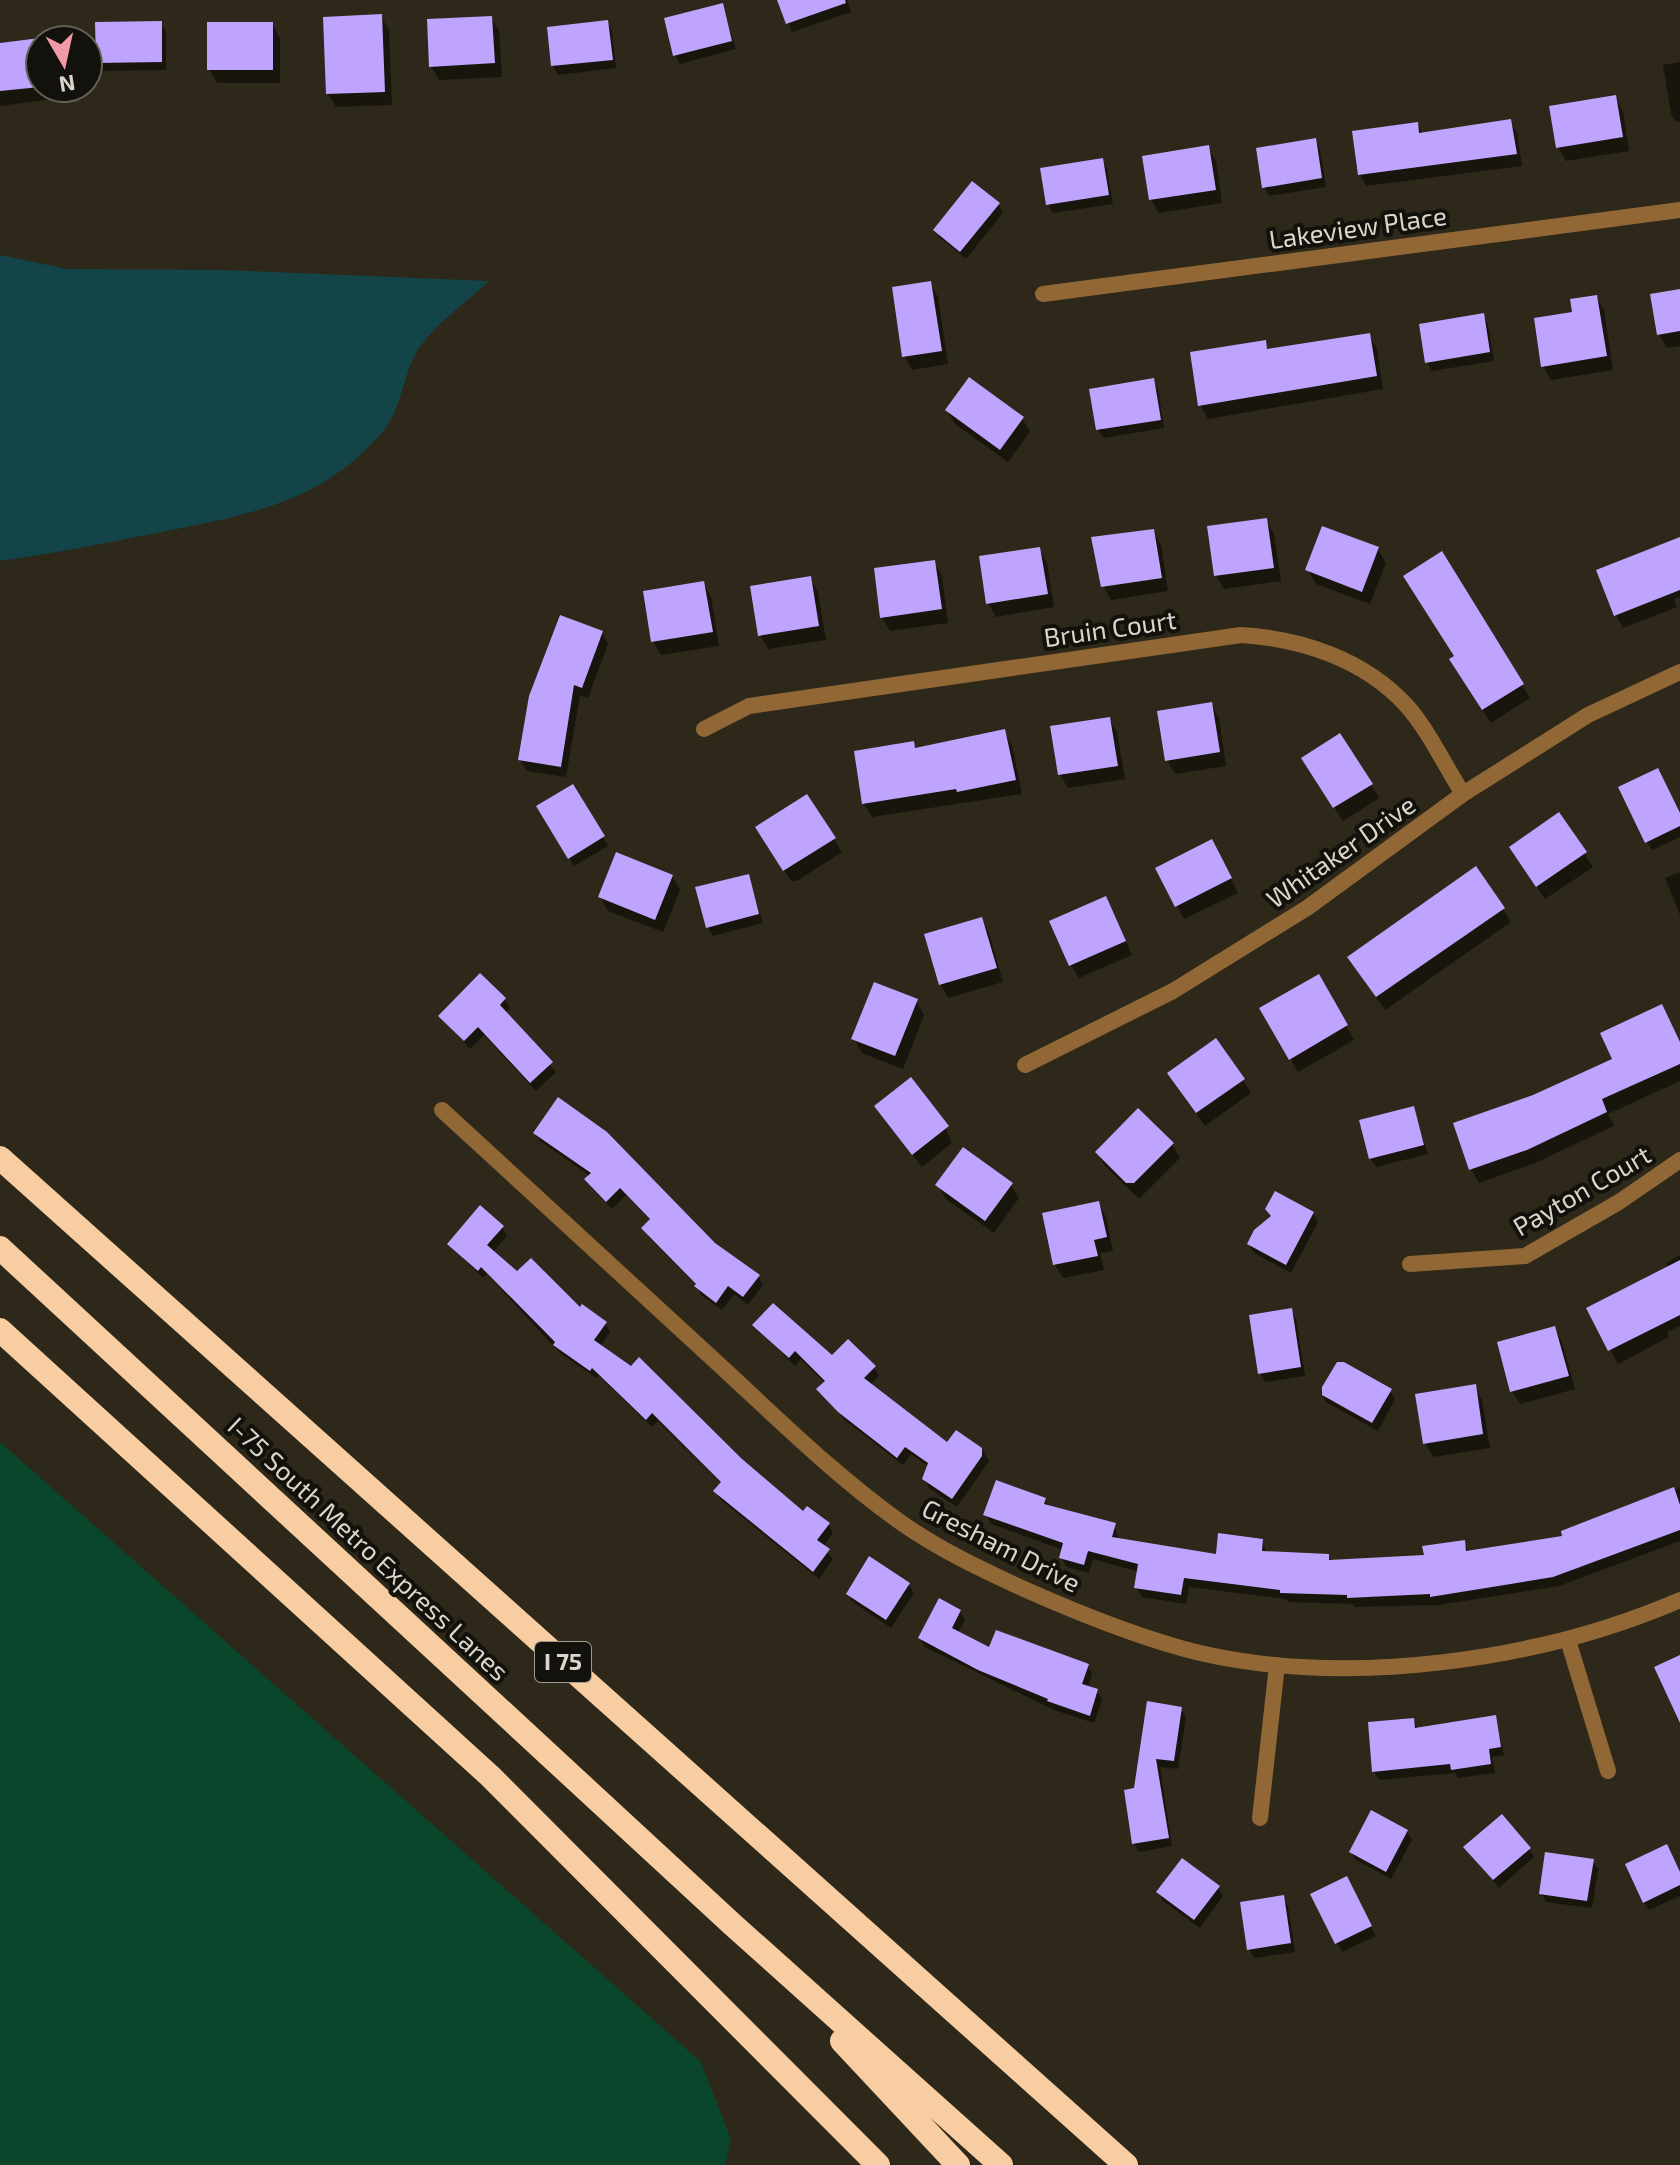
<svg xmlns="http://www.w3.org/2000/svg" width="1680" height="2165" font-family="'Exo 2',sans-serif">
	<rect width="100%" height="100%" fill="#2d281a"/>
	<path fill="#09462c" d="M0,1442l701,620 30,78 -6,25h-725z"/>
	<path fill="#134447" d="M0,255l67,14 160,1 262,11c-25,24 -61,47 -76,78 -12,27 -13,54 -34,77 -62,69 -132,78 -217,96 -54,11 -108,21 -162,29z"/>
	<path fill="#0007" d="M779,0h68l4,12 -59,20z
		M722,5l14,44 -56,15 -5,-9z
		M381,16l8,14 3,75 -56,2 -8,-13z
		M491,18l8,13 3,46 -63,3 -8,-14z
		M607,22l5,9 4,37 -58,7 -5,-9z
		M161,23l5,9v38l-63,1 -5,-8z
		M272,24l8,14v45h-63l-8,-14z
		M40,40v48h14l1,11 -55,7v-61z
		M1680,62v60h-4l-5,-8 -8,-49z
		M1615,98l8,13 6,40 -63,10 -8,-14z
		M1510,121l7,12 5,33 -156,20 -6,-12 57,-50 6,11z
		M1315,141l5,8 6,38 -57,9 -5,-9z
		M1208,147l8,14 6,42 -63,10 -8,-13z
		M1102,160l5,9 6,35 -60,9 -5,-8z
		M998,204l5,9 -37,46 -26,-21 -5,-8z
		M930,283l8,14 10,67 -36,6 -8,-14z
		M1680,291v55l-13,2 -8,-14z
		M1596,297l8,13 9,60 -62,10 -8,-14 31,-52z
		M1483,315l5,9 6,37 -62,10 -5,-9z
		M1369,335l8,14 6,40 -175,30 -8,-14 64,-62 5,8z
		M1153,381l5,8 6,39 -61,10 -5,-9z
		M947,410l75,8 8,14 -22,30 -53,-38z
		M1266,520l8,14 7,47 -57,8 -8,-14z
		M1153,531l8,14 7,46 -57,9 -8,-14z
		M1680,539v58l-6,2 3,8 -54,21 -7,-13z
		M1039,549l8,14 7,44 -58,10 -8,-14z
		M1378,549l8,14 -16,41 -54,-20 -8,-14z
		M934,563l8,13 6,47 -58,8 -8,-14z
		M810,578l8,14 8,48 -58,9 -8,-14z
		M703,583l8,14 8,49 -58,9 -8,-14z
		M602,633l6,11 -20,54 -8,-3 -14,82 -39,-6 -7,-11z
		M1459,673l63,12 8,13 -39,25z
		M1211,704l8,14 7,48 -51,8 -8,-14z
		M1109,719l8,13 8,47 -57,9 -8,-13z
		M1004,732l8,13 10,49 -150,23 -8,-13 49,-61 3,7z
		M1311,772l60,13 8,13 -36,23z
		M573,786l35,60 -34,20 -35,-59z
		M1559,815l34,52 -48,32 -26,-38z
		M1680,816v21l-28,13 -5,-8z
		M834,839l8,13 -45,29h-6l-26,-40z
		M1219,855l19,38 -54,26 -7,-13z
		M1680,872v43l-15,-37z
		M672,876l8,14 -17,42 -55,-21 -8,-14z
		M748,876l15,47 -50,13 -5,-9z
		M1503,909l8,13 -126,88 -27,-39z
		M1113,912l19,43 -53,23 -8,-13z
		M981,919l8,14 14,49 -55,16 -8,-14z
		M481,976l24,24 5,8 -5,6 51,58 -20,19 -52,-56 -14,14 -29,-33z
		M1318,977l36,63 -56,32 -36,-63z
		M916,1001l8,14 -21,54 -41,-16 -8,-14z
		M1680,1043v38l-72,33 6,12 -79,37 -56,20 -8,-14z
		M1243,1080l8,13 -46,33 -27,-38z
		M1413,1108l15,46 -52,13 -6,-9z
		M885,1120l58,3 9,20 -30,24z
		M535,1133l179,111 44,32 5,9 -15,20 -14,-11 -12,16 -21,-15 -4,-9 -48,-49 -5,-9 7,-7 -25,-26 -14,14 -20,-21 -5,-9 3,-3 -50,-35z
		M1172,1144l8,14 -41,41 -34,-33 -8,-14z
		M938,1185h73l8,13 -25,35 -48,-34z
		M1098,1203l8,14 7,34 -13,2 4,17 -41,8 -8,-13 -11,-50z
		M1313,1213l5,9 -27,51 -37,-20 -5,-9z
		M502,1227l5,9 -14,16 25,22 87,49 5,9 -10,15 204,167 24,10 5,9 -10,14 10,12 -14,20 -98,-79 -5,-9 6,-7 -64,-63 -6,6 -54,-52 -2,3 -36,-25 -73,-79 -4,4 -34,-34z
		M1680,1255v71l-13,6 2,5 -51,27 -29,-55 80,-41 -3,-5z
		M1291,1310l5,9 9,57 -40,6 -5,-9z
		M755,1325l77,33 42,10 5,8 -9,9 78,60 8,-12 28,19 5,9 -32,46 -28,-19 -5,-9 5,-12 -18,-13 -8,11 -57,-44 -27,-31 6,-7 -24,-24 -6,7z
		M1555,1329l7,13 13,47 -55,15 -8,-13z
		M1339,1362l51,29 5,8 -17,32 -52,-29 -5,-9z
		M1474,1386l8,14 8,48 -57,9 -8,-14z
		M1680,1488v53l-121,45 -121,19 -83,2 -2,-3 -65,-2 -2,-3 -97,-12 -3,17 -44,-7 -6,-10 3,-15 -46,-13 -4,14 -22,-6 -6,-10 2,-7 -72,-26 -5,-10 59,-14 5,8 64,17 5,15 98,16 45,-15 5,13 61,2 4,6 94,-5 38,-15 5,10 96,-15 -2,-5z
		M870,1559l39,26 5,8 -23,35 -38,-26 -5,-8z
		M960,1611l5,9 -7,13 32,17 97,15 5,9 -4,14 9,3 5,9 -8,23 -40,-13 -129,-63 -5,-9z
		M1181,1709l5,8 -8,52 -18,-2 12,79 -33,6 -5,-9 2,-53z
		M1495,1717l9,38 -12,2 3,16 -37,5 -3,-5 -76,7 -5,-9 39,-51 5,9z
		M1407,1831l5,9 -21,39 -35,-19 -5,-8z
		M1466,1847l63,2 5,8 -35,31z
		M1592,1861l6,8 -6,39 -46,-6 -5,-9z
		M1680,1874v22l-31,14 -5,-8z
		M1351,1887l25,49 -34,16 -29,-57z
		M1218,1888l5,8 -23,32 -37,-27 -5,-9z
		M1283,1897l5,9 7,46 -41,6 -5,-9z"/>
	<path fill="#bea4fe" d="M777,0h68l1,3 -60,21z
		M723,3l9,38 -59,15 -9,-38z
		M382,14l3,78 -59,2 -3,-77z
		M492,16l3,47 -66,4 -2,-48z
		M608,20l5,40 -62,6 -4,-39z
		M162,21v41l-66,1 -1,-41z
		M207,22h66v48h-66z
		M40,38v49l-40,4v-48z
		M1616,95l7,42 -67,11 -7,-42z
		M1511,119l6,35 -159,21 -6,-44 66,-9 1,11z
		M1316,138l6,40 -60,10 -6,-40z
		M1209,145l7,45 -67,10 -7,-44z
		M1103,158l6,37 -63,10 -6,-37z
		M972,181l28,22 -40,49 -27,-22z
		M931,281l11,70 -40,6 -10,-70z
		M1680,289v42l-23,4 -7,-41z
		M1597,295l10,61 -66,11 -7,-49 38,-6 -2,-13z
		M1484,313l6,39 -65,11 -6,-39z
		M1370,333l7,43 -179,30 -8,-54 76,-12 1,9z
		M969,377l55,40 -24,33 -55,-40z
		M1154,378l7,42 -65,10 -7,-41z
		M1267,518l7,50 -60,8 -7,-50z
		M1322,526l57,21 -17,45 -57,-22z
		M1154,529l8,49 -61,9 -10,-50z
		M1680,537v53l-66,26 -18,-46z
		M1040,547l8,47 -62,10 -7,-48z
		M1442,551l82,133 -42,26 -33,-51 5,-3 -51,-80z
		M935,560l7,49 -62,9 -6,-50z
		M811,576l8,50 -61,10 -8,-50z
		M704,581l9,51 -62,10 -8,-51z
		M560,615l43,16 -21,57 -8,-3 -13,82 -43,-7 11,-64z
		M1212,702l8,50 -55,9 -8,-50z
		M1110,717l8,49 -60,9 -8,-49z
		M1005,729l11,51 -59,12 -1,-3 -94,15 -8,-53 60,-10 1,7z
		M1340,733l33,51 -40,24 -32,-50z
		M1658,768l22,45v13l-35,17 -27,-56z
		M573,784l32,52 -37,23 -32,-53z
		M807,794l29,44 -53,33 -28,-44z
		M1559,812l28,40 -51,35 -27,-40z
		M1212,839l20,39 -57,29 -20,-39z
		M616,852l57,23 -18,45 -57,-23z
		M1476,866l29,42 -129,89 -29,-40z
		M749,874l10,40 -53,14 -11,-41z
		M1106,896l20,45 -57,25 -20,-45z
		M982,917l15,51 -58,17 -15,-51z
		M480,973l26,25 -6,7 53,57 -23,21 -52,-56 -14,14 -26,-25z
		M1319,974l29,51 -59,35 -30,-52z
		M874,982l44,17 -23,57 -44,-17z
		M1662,1004l18,38v22l-78,35 5,13 -80,38 -58,20 -16,-47 80,-28 79,-36 -12,-26z
		M1216,1038l29,41 -49,34 -29,-40z
		M911,1077l38,49 -37,29 -38,-49z
		M558,1097l49,35 108,111 45,32 -17,22 -15,-11 -12,17 -22,-17 2,-2 -55,-56 9,-9 -30,-31 -14,14 -22,-23 7,-6 -58,-40z
		M1414,1106l10,39 -55,14 -10,-39z
		M1138,1108l36,35 -40,40h-8l-31,-31z
		M963,1147l50,36 -28,38 -50,-36z
		M1275,1191l39,21 -28,53 -39,-21 7,-14 17,-14 -6,-7z
		M1099,1201l8,36 -13,3 4,16 -45,9 -11,-52z
		M480,1205l24,21 -17,19 30,26 14,-13 49,49 2,-3 25,18 -13,18 37,26 8,-9 103,102 61,52 4,-5 23,17 -13,17 13,9 -17,23 -100,-81 8,-9 -69,-69 -6,7 -54,-52 -2,3 -37,-26 2,-3 -74,-75 -3,4 -31,-27z
		M1680,1260v55l-72,36 -22,-43z
		M773,1303l59,52 16,-16 28,27 -12,12 83,64 9,-12 26,18v8l-30,43 -30,-20 6,-16 -23,-16 -8,11 -59,-46 -22,-23 9,-8 -30,-30 -6,7 -37,-33z
		M1292,1308l9,59 -43,7 -9,-59z
		M1555,1326l14,50 -59,16 -13,-50z
		M1337,1362h7l48,27 -20,34 -50,-28v-8z
		M1476,1384l7,50 -60,10 -8,-50z
		M996,1480l50,18 -2,6 72,19 -4,14 104,17 2,-21 45,6 -1,12 67,3v6l95,-5 -2,-9 43,-6 1,11 96,-15 -1,-5 113,-44 6,18v25l-127,47 -123,20v-3l-83,4v-3l-67,-2v-3l-96,-12 -3,17 -47,-7 4,-24 -50,-13 -4,14 -25,-7 4,-15 -80,-28z
		M869,1556l41,27 -24,37 -40,-26z
		M939,1598l22,12 -9,18 37,19 7,-17 93,34 -7,20 16,5 -8,27 -43,-15 1,-2 -70,-29 -60,-32z
		M1680,1655v68l-26,-56z
		M1147,1701l35,6 -8,54 -18,-2 13,79 -37,6 -8,-54 10,-2z
		M1496,1715l5,32 -12,2 2,15 -40,6 -1,-6 -78,8 -4,-50 46,-4 1,10z
		M1371,1810l37,20 -22,42 -37,-20z
		M1502,1814l29,34 -38,32 -30,-33z
		M1667,1844l13,28v13l-37,18 -18,-39z
		M1545,1852l49,7 -7,42 -48,-7z
		M1182,1858l38,28 -26,34 -38,-28z
		M1347,1876l25,50 -37,18 -25,-50z
		M1284,1895l7,48 -44,7 -7,-48z"/>
	<g fill="none" stroke-linecap="round" stroke-linejoin="round">
		<path stroke="#916736" stroke-width="16" d="M1043,294l637,-84
			M704,729l45,-23 492,-71c61,4 123,24 166,71 22,25 38,60 56,88
			M1025,1065l148,-74 134,-83 156,-114 125,-79 92,-43
			M442,1110c90,83 180,166 271,249 61,56 122,117 190,165 37,26 80,46 121,65 54,24 118,50 176,64 150,34 339,8 480,-53
			M1410,1264l115,-8 94,-54 61,-42
			M1568,1640l40,131
			M1260,1818l17,-153"/>
		<path stroke="#f7cda1" stroke-width="24" d="M0,1158l1126,1007
			M0,1248l733,677 268,240
			M0,1330l490,446 388,389
			M842,2041l116,124"/>
	</g>
	<g text-anchor="middle" stroke-width="8" stroke-linejoin="round" paint-order="stroke">
		<rect fill="#13110b" stroke="#9e9b93" stroke-width="2" x="535" y="1642" width="56" height="40" rx="6"/>
		<g font-size="24" font-weight="bold" fill="#d9d6cd">
			<text x="563" y="1670">I 75</text>
		</g>
		<g font-size="26" fill="#d9d6cd" stroke="#13110b">
			<text transform="translate(1358 228) rotate(-8)" y="9">Lakeview Place</text>
			<text transform="translate(1110 629) rotate(-8)" y="9">Bruin Court</text>
			<text transform="translate(1341 852) rotate(-35)" y="9">Whitaker Drive</text>
			<text transform="translate(1582 1191) rotate(-30)" y="9">Payton Court</text>
			<text transform="translate(1001 1546) rotate(27)" y="9">Gresham Drive</text>
			<text transform="translate(368 1549) rotate(43)" y="9">I-75 South Metro Express Lanes</text>
		</g>
	</g>
	<g transform="translate(64 64) rotate(171)"><circle r="38" fill="#13110b" stroke="#626059" stroke-width="2"/>
	<path d="M0-6L14 30L0 20L-14 30Z" fill="#f39aa8"/>
	<text y="-12" font-size="22" font-weight="bold" text-anchor="middle" fill="#d9d6cd">N</text>
	</g>
</svg>
